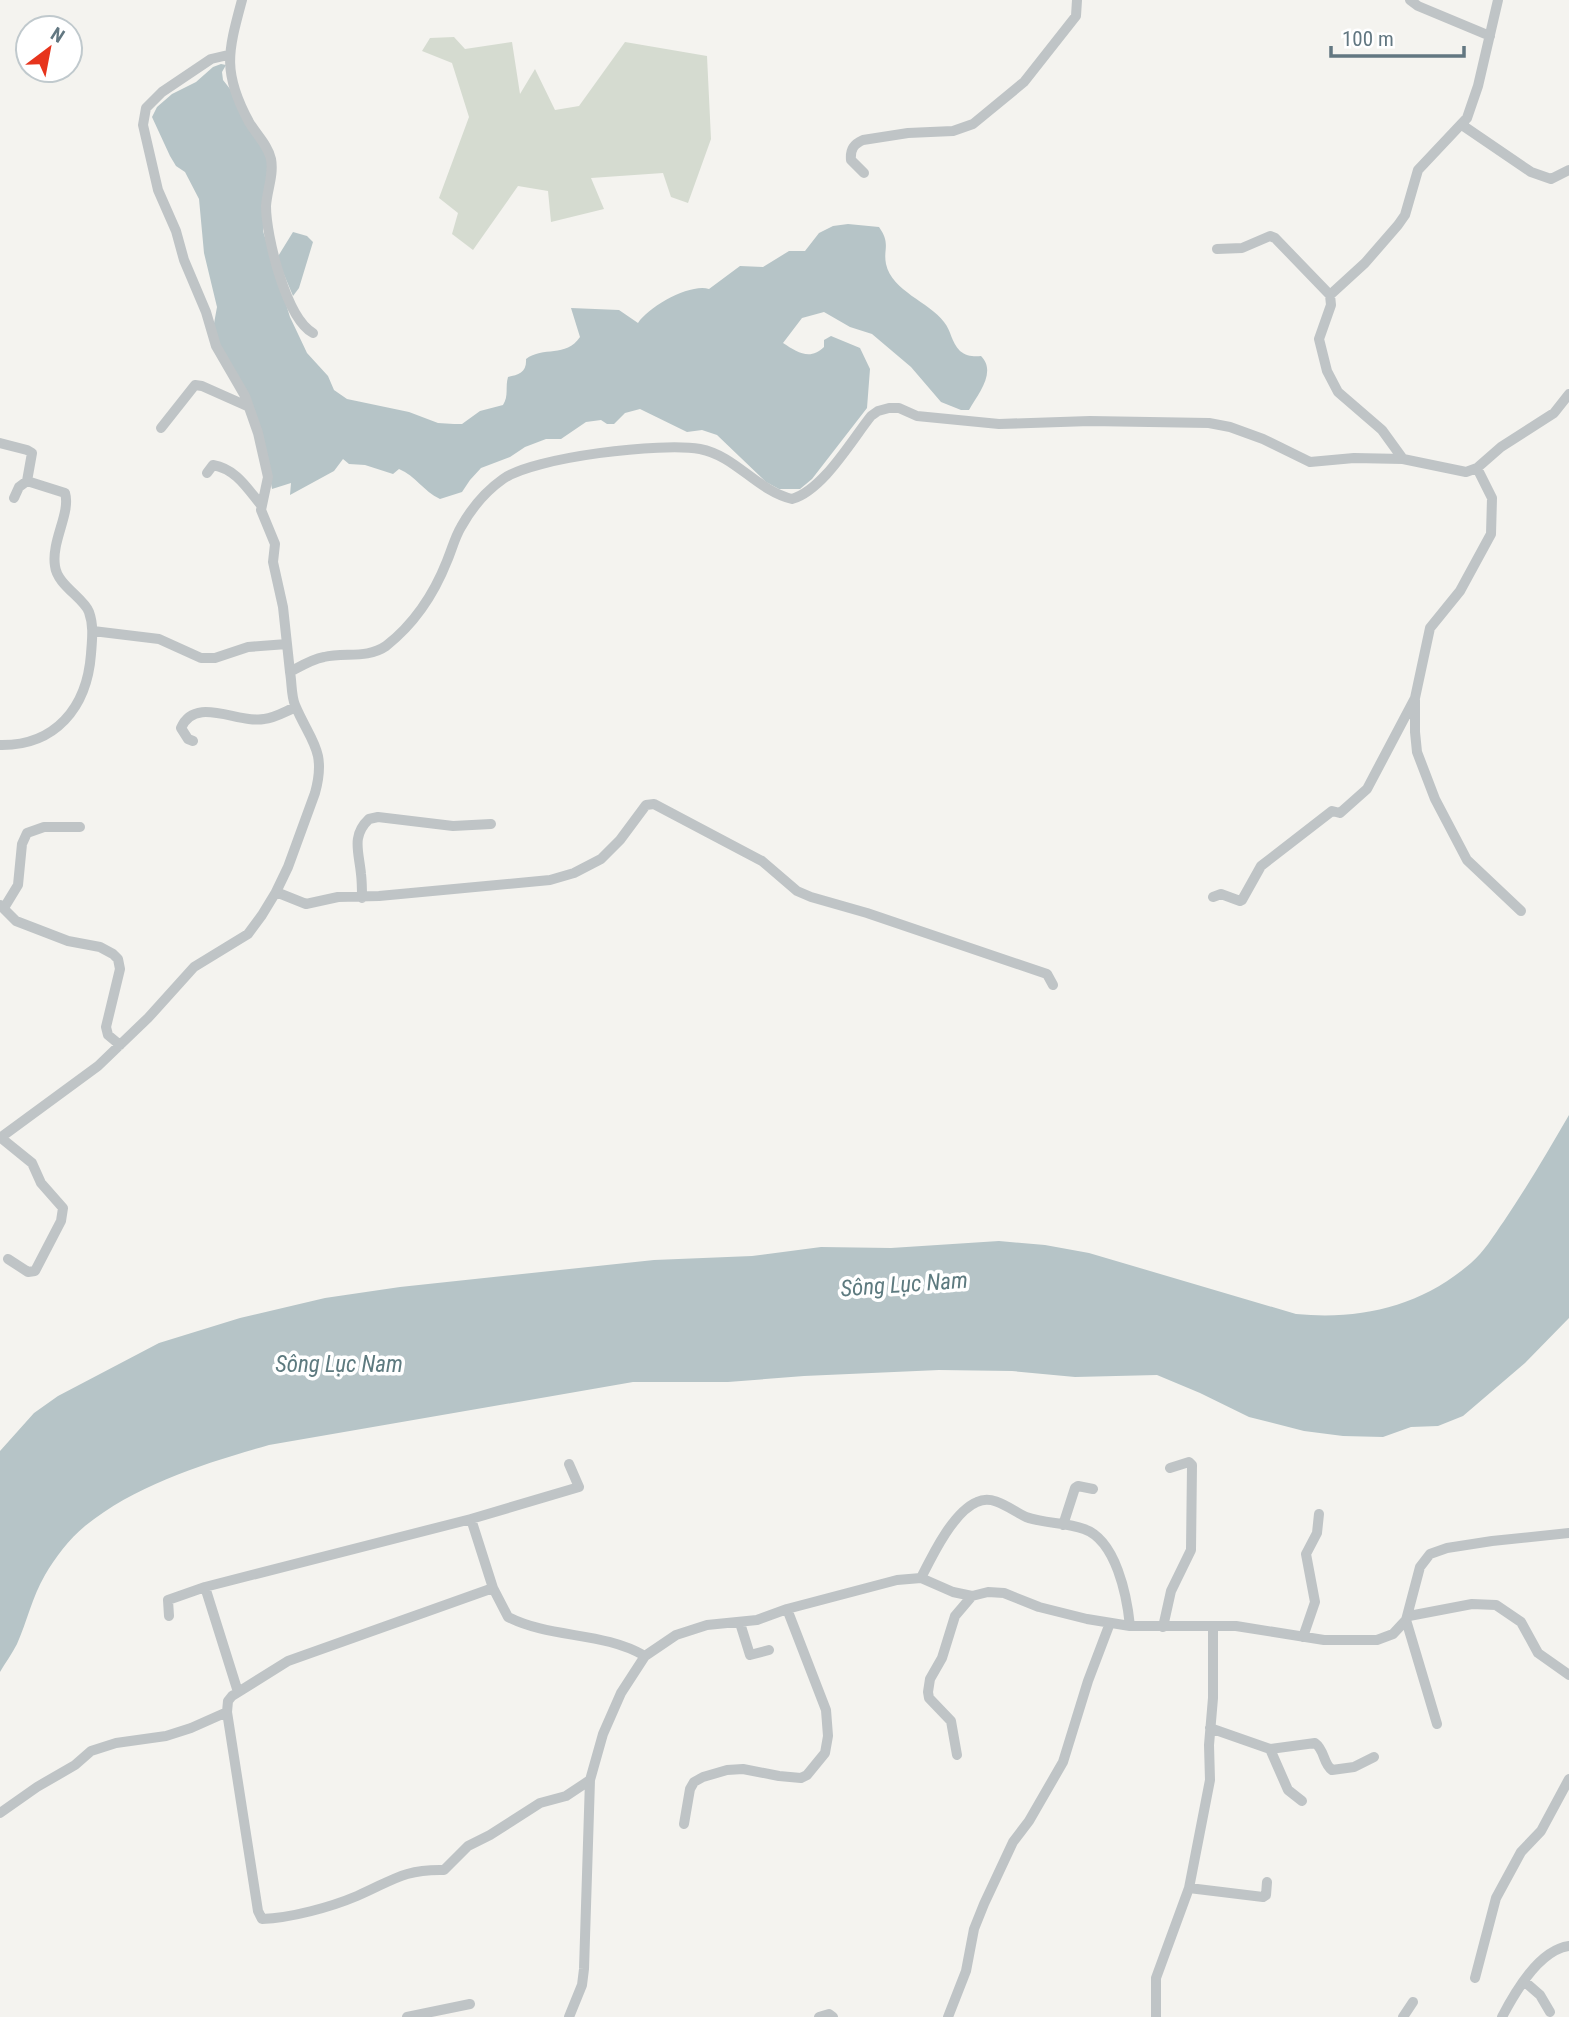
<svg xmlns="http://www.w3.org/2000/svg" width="1569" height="2017" font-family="'Roboto Condensed',sans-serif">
	<rect width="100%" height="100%" fill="#f4f3ef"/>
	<path fill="#d5dbd0" d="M454,37l11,12 47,-7 8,52 15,-25 20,41 24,-4 46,-64 82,14 4,83 -23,64 -17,-6 -8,-24 -72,5 13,31 -53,13 -3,-31 -30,-5 -45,64 -21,-16 6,-21 -19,-15 30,-81 -17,-54 -30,-12 8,-13z"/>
	<path fill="#b6c4c7" d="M221,64l5,1 -4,7 1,8 11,14 29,51 5,15 -5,71 27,86 17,36 21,23 6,14 13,9 62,13 29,11 16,1h8l18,-13 23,-6c6,-9 2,-18 5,-28 11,-2 19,-5 18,-18 17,-13 40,-1 54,-22l-9,-29 48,2 19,13c11,-17 53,-40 71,-34l31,-23 23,1 26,-16h16l14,-18 14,-7 15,-2 31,3c12,17 4,22 7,37 6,27 43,38 58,58 7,8 7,20 16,29 6,5 14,6 21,5 16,16 -3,38 -12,54h-8l-20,-8 -30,-35 -39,-33 -22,-7 -26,-15 -22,6 -19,25c14,9 27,18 41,4v-7l7,-4 29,12 10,21 -3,39 -55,71 -12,10h-21l-13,-7 -49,-47 -15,-5 -15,2 -47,-23 -15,4 -11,11h-7l-6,-4 -15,2 -25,17h-15l-21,8 -15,10 -29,11 -11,12 -8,12 -22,7c-17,-8 -24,-23 -41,-30l-6,5 -28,-9 -16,-1 -6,-5 -9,12 -44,24 1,-12 -19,6 -6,-33 -53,-127 4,-22 -13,-54 -5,-54 -14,-27 -9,-6 -6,-10 -18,-39 5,-10 15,-13 24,-12 17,-15z
		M293,232l14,4 6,6 -14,46 -6,8 -16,-38z
		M1569,1115v203l-44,45 -62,53 -25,10 -27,1 -28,10 -40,-1 -39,-5 -55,-14 -49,-24 -43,-18 -82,2 -63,-6 -73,-1 -135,6 -76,6h-95l-364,63c-63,18 -132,39 -184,81 -16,13 -30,32 -40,49 -13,22 -18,47 -28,69 -5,10 -12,19 -17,28v-221l34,-38 24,-17 101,-53 81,-25 85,-20 75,-11 254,-27 98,-4 69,-9 70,1 108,-7 46,4 44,8 207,61c65,6 124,-7 175,-51 13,-11 23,-28 33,-42 23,-34 44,-70 65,-106z"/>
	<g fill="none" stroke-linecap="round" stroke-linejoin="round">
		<path stroke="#bfc4c6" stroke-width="10" d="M242,0c-14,52 -20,72 7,122 7,12 19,23 22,37 3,16 -4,31 -5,47 0,30 20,112 47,127
			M1410,0l8,6 72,30
			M228,55l-17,4 -49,33 -16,16 -3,17 15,65 18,41 8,29 22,52 10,34 29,50 13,37 10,44 -7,33 14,34 -2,18 10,45 7,65
			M1462,125l69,47 20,7 18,-9
			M864,173l-13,-13c-1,-11 3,-16 12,-20l45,-7 45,-2 20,-7 51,-42 52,-66 1,-16
			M1217,249l25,-1 28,-12 5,2 55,57 1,10 -12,34 8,32 11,21 44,38 21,29
			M1330,295l35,-32 33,-38 7,-10 13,-45 49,-52 11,-32 20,-86
			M161,428l34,-43 7,1 45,20
			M0,443l27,7 5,3 -5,28 38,12c6,20 -14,48 -10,73 2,19 29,32 34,46 5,14 3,28 2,42 -4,54 -36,92 -91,91
			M207,473l6,-8c23,4 34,23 48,40
			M14,498l5,-11 8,-6
			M93,631l66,8 42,19h14l33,-11 39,-3
			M1415,700v32l2,20 18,47 32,61 54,51
			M193,741l-5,-2 -7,-11c14,-33 57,-4 83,-9 11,-1 22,-8 32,-12
			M1213,897l8,-3 19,7 2,-1 19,-34 71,-55 8,2 27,-24 48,-91 15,-70 30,-37 31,-57 1,-36 -15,-30
			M362,898c0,-8 0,-16 -1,-24 -2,-22 -10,-38 8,-55l9,-2 75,9 38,-2
			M0,905l16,16 52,20 32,6 13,7 5,5 2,10 -14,58 2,8 12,10
			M4,908l14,-23 4,-41 5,-11 17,-6h36
			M1053,985l-6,-11 -180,-61 -56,-16 -14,-6 -35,-30 -108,-57 -8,1 -26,35 -19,19 -27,14 -24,7 -171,16 -41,1 -32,7 -30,-12 12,-25 27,-74c12,-43 -5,-52 -20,-88 -4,-10 -3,-22 -5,-33 11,-6 22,-13 34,-15 21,-5 43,2 62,-11 28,-22 48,-52 61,-85 5,-12 8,-24 14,-34 10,-18 25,-36 42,-48 30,-22 160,-37 197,-30 36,7 56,41 92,50 31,-9 59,-58 79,-83l7,-5 11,-3h10l18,8 82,8 91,-3 119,2 21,4 33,12 47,23 44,-4 49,1 63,13 11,-4 24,-21 53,-34 15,-19
			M0,1138l98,-72 50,-48 46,-51 54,-33 14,-19 14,-23
			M1,1138l31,25 9,20 22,25 -2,13 -26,50 -7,1 -20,-13
			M471,1519l22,69 15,29c43,22 94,14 137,39
			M1063,1525l12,-37 3,-2 15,3
			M921,1578c11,-22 32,-66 56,-76 17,-8 34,8 49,15 19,7 39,5 58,12 32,11 43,67 46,97
			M205,1587l33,105
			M169,1616l-1,-16 37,-13 266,-68 108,-32 -10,-23
			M1409,1616l63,-12 24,1 25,17 17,31 31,22
			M1406,1620l31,104
			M740,1623l10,32 19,-5
			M1163,1627l8,-36 20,-41 1,-85 -3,-3 -19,6
			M1303,1637l12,-35 -9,-48 11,-21 2,-19
			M227,1712l31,199 4,8c29,-1 69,-12 95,-23 35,-15 46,-27 87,-26l24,-24 22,-11 50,-32 26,-7 24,-16
			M1210,1728l60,21 45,-6c10,7 8,21 17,27l22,-3 20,-10
			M1270,1749l18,41 14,11
			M957,1755l-6,-34 -22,-23 -1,-6 2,-13 12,-21 13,-42 17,-20
			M0,1813l37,-26 38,-22 16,-14 25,-8 50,-7 25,-8 36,-16 1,-11 4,-5 56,-35 205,-73
			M684,1824l6,-35 4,-7 9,-5 24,-7 16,-1 36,7 22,2 6,-3 18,-22 3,-17 -2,-26 -39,-101
			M1189,1888l74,9 3,-2 1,-13
			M1475,1978l21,-80 25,-46 20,-21 28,-52
			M1524,1981l16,14 10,17
			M407,2017l63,-13
			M569,2017l13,-32 2,-16 6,-189 13,-46 18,-41 24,-37 31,-21 31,-10 50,-5 30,-11 110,-29 24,-2 32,14 19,4 16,-4 16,1 35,14 48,12 43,7h106l88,14h53l16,-6 13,-14 14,-53 10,-13 17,-6 45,-7 77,-8
			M819,2017l10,-3 4,3
			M948,2017l18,-46 8,-42 10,-25 29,-62 16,-21 34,-59 25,-81 22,-58
			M1156,2017v-39l33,-90 21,-108 -1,-35 4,-47v-72
			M1403,2017l10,-15
			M1502,2017c13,-25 37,-67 67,-71"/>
	</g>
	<g text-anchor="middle" stroke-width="7" stroke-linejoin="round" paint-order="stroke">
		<g font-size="23" font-style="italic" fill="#5d7a7f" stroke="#fff">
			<text transform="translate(904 1284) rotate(-4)" y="8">Sông Lục Nam</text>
			<text x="339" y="1372">Sông Lục Nam</text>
		</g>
	</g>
	<g transform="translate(49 49) rotate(32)"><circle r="33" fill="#ffffff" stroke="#c0c9cd" stroke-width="2"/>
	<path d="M0-5L12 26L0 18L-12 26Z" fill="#e7341c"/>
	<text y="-10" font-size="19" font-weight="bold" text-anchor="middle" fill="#627781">N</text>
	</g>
	<path d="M1331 46v10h133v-10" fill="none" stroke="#627781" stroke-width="3.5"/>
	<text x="1342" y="46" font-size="21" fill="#627781" stroke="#ffffff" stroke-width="5" paint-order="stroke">100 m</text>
</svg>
